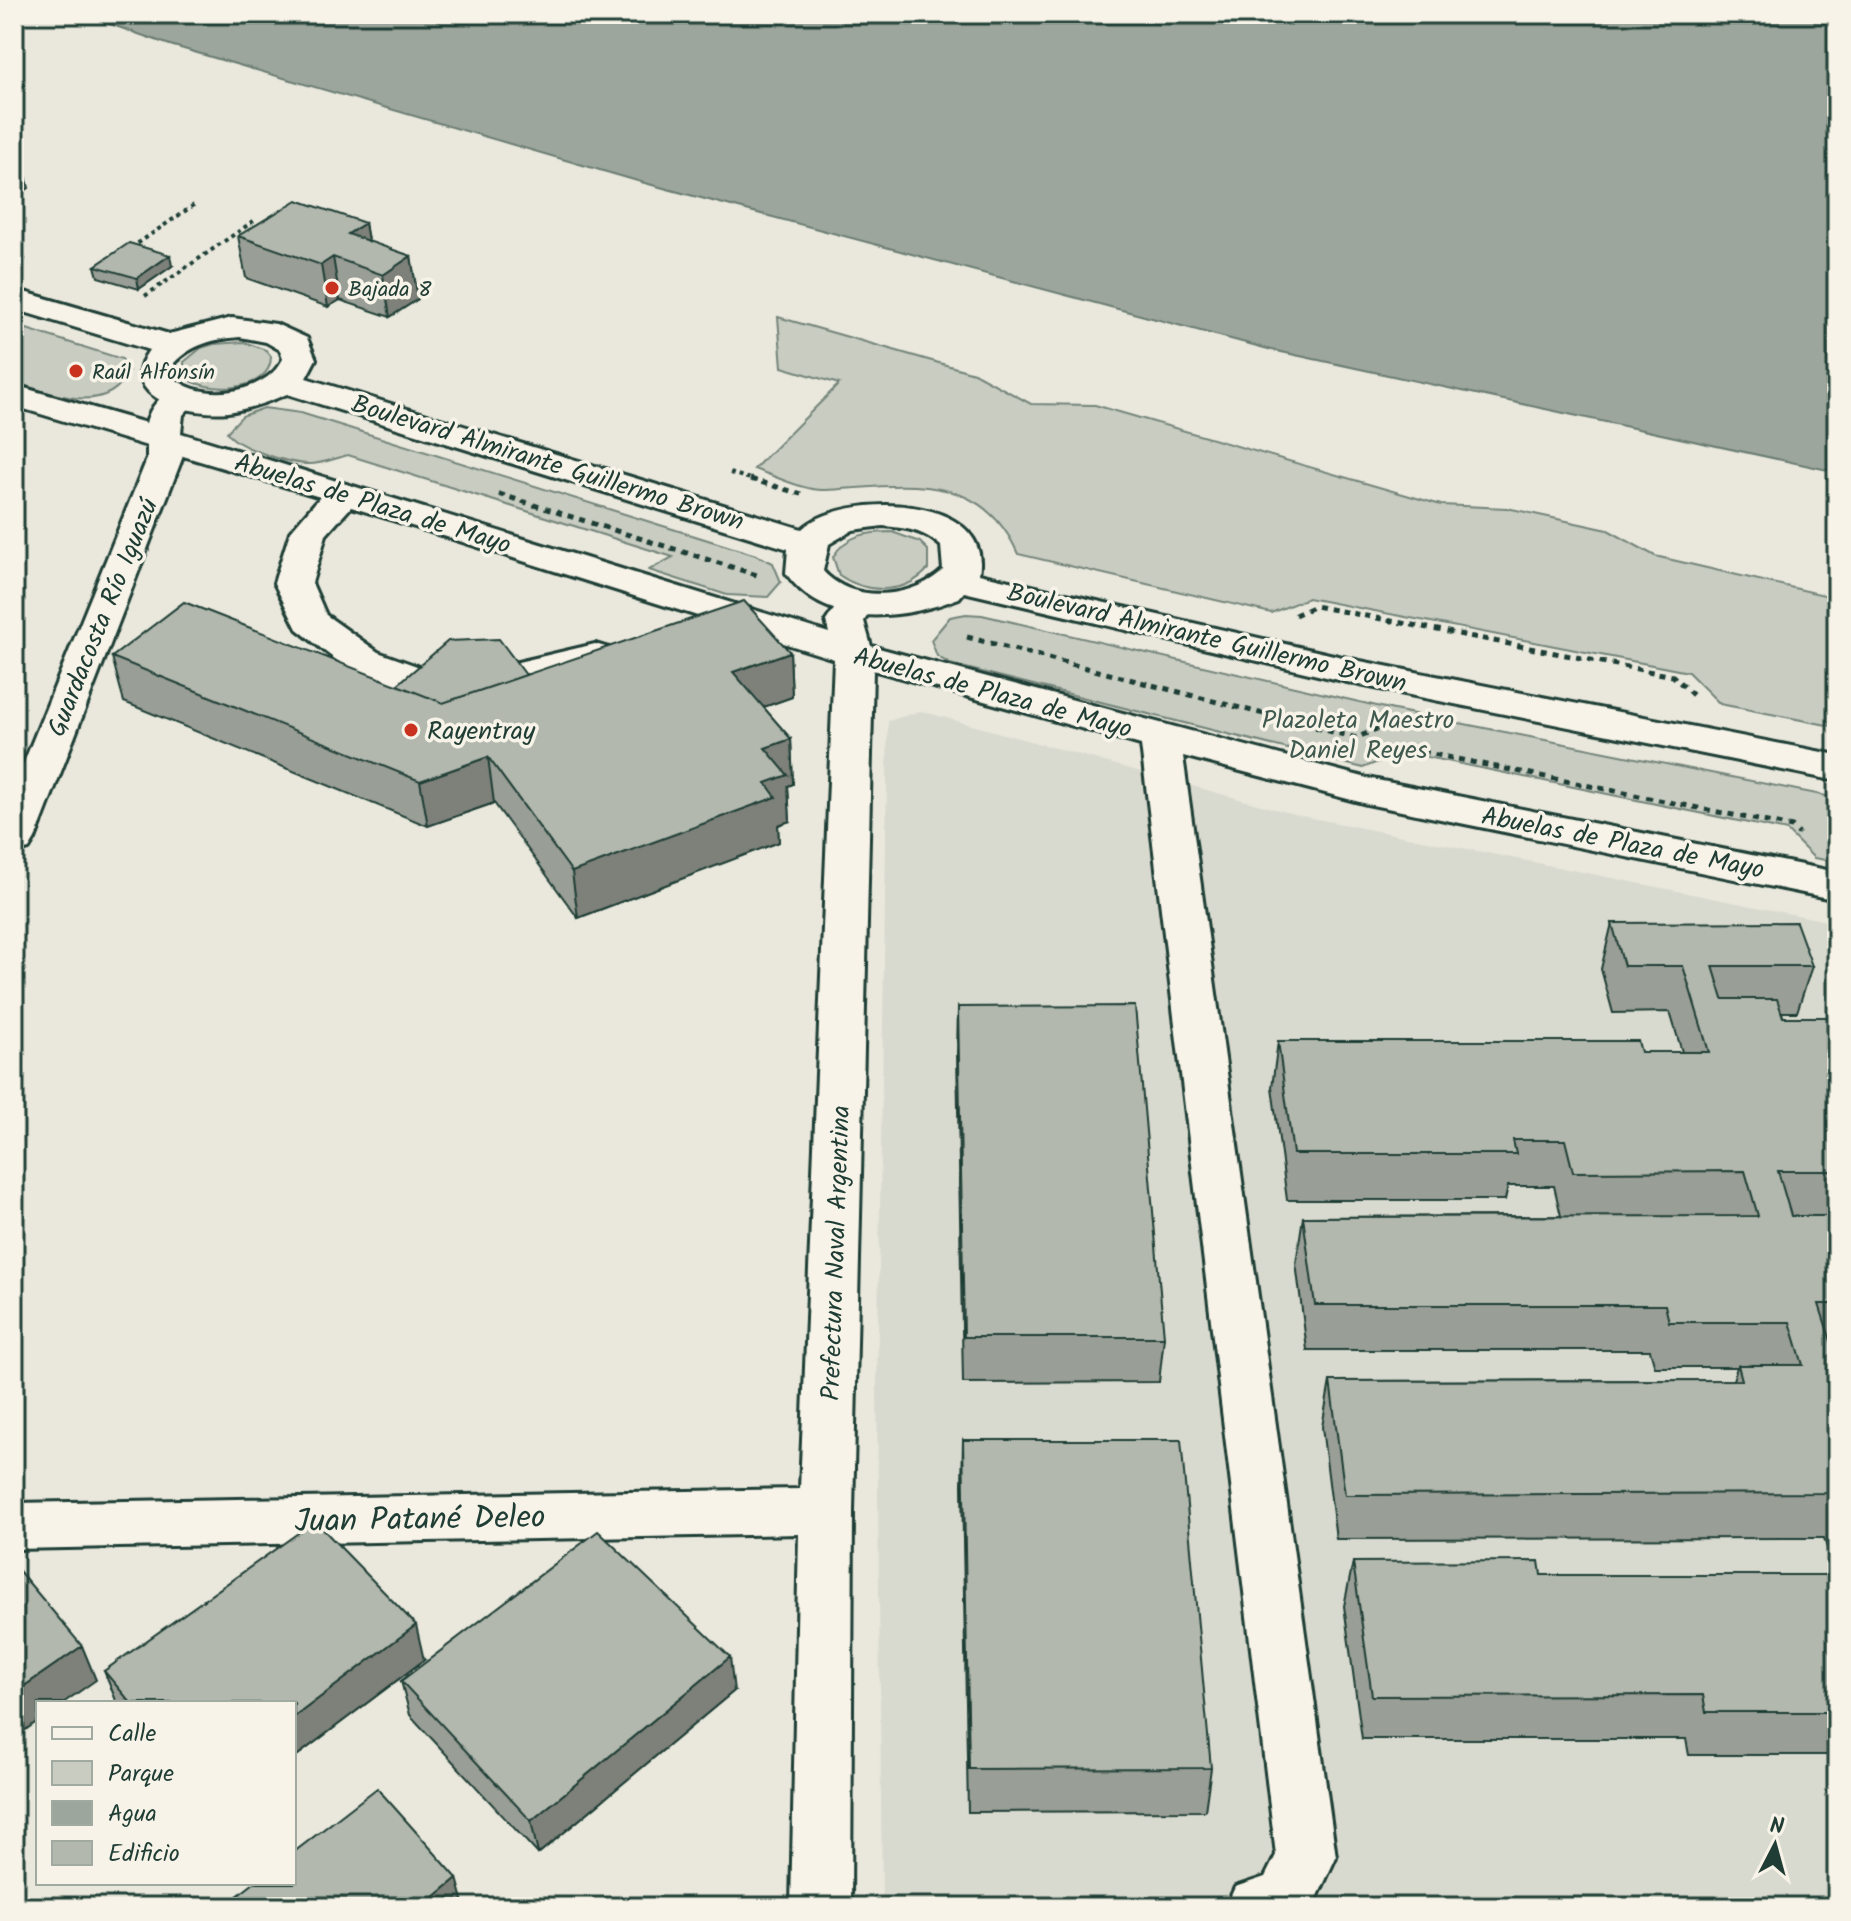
<svg xmlns="http://www.w3.org/2000/svg" width="1851" height="1921" font-family="Kalam,sans-serif">
	<rect width="100%" height="100%" fill="#eae8dd"/>
	<filter id="ink" filterUnits="userSpaceOnUse"><feTurbulence type="fractalNoise" baseFrequency=".0125" numOctaves="2"/><feDisplacementMap in="SourceGraphic" scale="16" xChannelSelector="R" yChannelSelector="G"/><feConvolveMatrix kernelMatrix="1 2 1 2 8 2 1 2 1" color-interpolation-filters="sRGB"/></filter>
	<g filter="url(#ink)">
		<path fill="#d9dacf" d="M921,711l376,104 540,108v984h-955l-5,-519 11,-667z"/>
		<path fill="#c8ccc1" stroke="#74847a" stroke-width="2" d="M778,317l196,56 57,31 64,1 346,100 66,3 101,22 47,26 182,42v129l-117,-23 -32,-32 -380,-74 -37,15 -253,-59c-37,-86 -117,-68 -193,-64 -21,1 -50,-14 -71,-21l85,-85 -57,-17z
			M14,325l108,34 7,12c-22,47 -79,22 -115,11z
			M244,342l22,8 5,6c1,37 -67,39 -87,20v-14l17,-14 13,-4z
			M264,408l37,5 455,142 17,8 8,19 -13,15 -41,-2 -78,-25 24,-13 -325,-102c-12,3 -26,9 -39,9 -18,0 -73,-16 -82,-32l15,-16z
			M892,532l28,10 8,8v19c-23,26 -62,25 -89,6l-6,-18c13,-23 36,-25 59,-25z
			M966,614l16,1 412,95 443,88v64l-23,-4 -27,-27 -384,-79 -40,16 -413,-104 -13,-8 -6,-16 19,-23z"/>
		<path fill="#9ca69c" stroke="#6a7c72" stroke-width="2" d="M81,14h1756v458l-565,-122 -631,-168 -471,-137z"/>
		<g fill="none" stroke-linecap="round" stroke-linejoin="round">
			<g stroke="#1f3d34" stroke-width="6">
				<path id="minor" d="M14,385l132,38c6,-23 24,-38 48,-32l5,7 -16,17 -2,18 648,200 -3,-12 17,-25 13,-3 13,3 6,8 -11,17 7,25 496,132 470,94v28l-470,-96 -184,-48 153,1101 -23,50h-87l9,-20 30,-10 11,-22 -135,-1110 -268,-75 -20,841 -2,396h-60l8,-373 -785,15v-46l786,-14 34,-830 -483,-152 -25,28 -14,48 14,32 52,37 50,18 47,2 120,-28 14,4 5,8 -5,8c-93,24 -165,51 -258,5 -19,-10 -37,-27 -54,-40l-23,-46 16,-51 30,-35 -137,-41 -148,383 -6,10 -15,4v-66l133,-328v-13l-133,-40z"/>
			</g>
			<g stroke="#1f3d34" stroke-width="6">
				<path id="major" d="M14,289l155,45 63,-16 44,6 31,14 9,21 -10,19 496,151c41,-38 192,-36 177,45l381,87 477,94v26l-477,-96 -396,-93 -5,6c-56,22 -134,32 -173,-25l2,-24 -501,-155c-19,8 -38,15 -59,18 -36,4 -114,-13 -79,-62l-135,-41zM240,337l26,5 14,8 3,9c-18,35 -80,44 -109,19v-15c18,-19 40,-24 66,-26zM883,526c22,2 41,4 58,20l2,24c-29,28 -90,35 -120,1l6,-27 24,-14z"/>
			</g>
			<path stroke="#1f3d34" stroke-width="4" stroke-dasharray="4 4" stroke-linecap="butt" d="M131,248l63,-43
				M14,257l12,3
				M145,296l110,-76
				M730,473l27,8"/>
			<path stroke="#1f3d34" stroke-width="5" stroke-dasharray="6 6" stroke-linecap="butt" d="M750,479l51,15
				M499,494l261,82
				M1295,615l20,-9 358,70 22,21
				M967,637l389,101 37,-16
				M1388,751l10,-4 394,80 7,7"/>
			<use href="#minor" fill="#f7f3e8" fill-rule="evenodd"/>
			<use href="#major" fill="#f7f3e8" fill-rule="evenodd"/>
		</g>
		<path fill="#999e96" stroke="#1f3d34" stroke-width="2" d="M365,223l3,19 43,14 7,43 -28,18 -50,-17 -12,7 -82,-29 -8,-42z
			M95,266h77l-33,23 -41,-12z
			M790,652l2,45 -29,10 28,32 2,45 -5,2 2,35 -12,4 1,17 -201,76 -84,-115 -66,23 -304,-124 -12,-45 285,28z
			M1612,923l200,43 -15,46h-15l1,5h54v332h-3l3,11v395h-148l-3,-16h-324l-18,-133 9,-44 188,13h294l-11,-37 -488,1 -14,-112 8,-46 403,-1 4,-13h-82l-5,-17h-343l-11,-87 7,-46 258,-1 -7,-30h-46l-3,14h-218l-15,-113 6,-46 363,11h41l-12,-40 -57,1 -12,-44z
			M958,1007l206,330 -5,45 -196,1 -6,-330z
			M963,1440l248,328 -6,43 -237,1 -6,-326z
			M424,1660l-130,98v-55h-177l-13,-32z
			M401,1681l333,10 -196,163 -128,-139z"/>
		<path fill="#7d817a" stroke="#1f3d34" stroke-width="2" d="M14,104l5,21 -5,3z
			M19,147l10,41 -15,10v-48z
			M365,223l7,42 -24,-31z
			M170,255l2,11 -33,23 -2,-11z
			M411,256l7,43 -28,18 -7,-42z
			M333,257l7,43 -12,7 -7,-42z
			M790,652l2,45 -56,20 -3,-45z
			M791,739l2,45 -5,2 2,35 -12,4 1,17 -201,76 -6,-46 193,-124z
			M488,757l6,46 -66,23 -8,-45z
			M416,1625l8,35 -130,98v-41z
			M82,1646l14,34 -33,23h-25v18l-24,17v-45z
			M730,1657l4,34 -196,163 -7,-33z
			M457,1878l8,29h-43z"/>
		<path fill="#b2b8ae" stroke="#1f3d34" stroke-width="2" d="M297,200l68,23 -17,11 63,22 -28,19 -50,-18 -12,8 -83,-29z
			M129,243l41,12 -33,23 -42,-12z
			M744,601l46,51 -57,20 58,67 -26,9 23,27 -22,8 10,14 -204,75 -84,-115 -68,24 -308,-124 72,-55 259,101z
			M499,639l27,36 -83,28 -46,-18 51,-44z
			M1796,922l16,44h-99l10,33h54l6,18h54v154h-59l13,45h46v88h-18l18,56v133l-492,2 -15,-114 412,-1 -4,-15h65l-13,-43h-121l-4,-17h-350l-12,-88 455,-1 -13,-45 -172,1 -8,-32h-52l3,14h-223l-15,-113h360l3,11h68l-26,-86h-59l-12,-43z
			M1135,1006l29,331h-200l-6,-330z
			M963,1440h218l30,328 -242,1z
			M315,1521l101,104 -122,92v-14h-163l-27,-32z
			M598,1531l132,126 -199,164 -130,-140z
			M1539,1561l2,14h296v137h-131l-3,-17 -331,1 -19,-134z
			M14,1565l68,81 -68,47z
			M377,1788l80,90 -35,29h-199l31,-24h40v-31z"/>
	</g>
	<g fill="#c8321e" stroke="#f7f3e8" stroke-width="3">
		<circle cx="332" cy="288" r="8"/>
		<circle cx="76" cy="371" r="8"/>
		<circle cx="411" cy="730" r="8"/>
	</g>
	<g text-anchor="middle" stroke-width="7" stroke-linejoin="round" paint-order="stroke">
		<g font-size="22" fill="#1f3d34" stroke="#f7f3e8" text-anchor="start">
			<text x="348" y="296">Bajada 8</text>
			<text x="92" y="379">Raúl Alfonsín</text>
		</g>
		<g font-size="26" fill="#1f3d34" stroke="#f7f3e8">
			<text transform="translate(548 462) rotate(17)" y="9">Boulevard Almirante Guillermo Brown</text>
			<text transform="translate(373 503) rotate(17)" y="9">Abuelas de Plaza de Mayo</text>
			<text transform="translate(102 617) rotate(-68)" y="9">Guardacosta Río Iguazú</text>
			<text transform="translate(1207 637) rotate(13)" y="9">Boulevard Almirante Guillermo Brown</text>
			<text transform="translate(993 692) rotate(15)" y="9">Abuelas de Plaza de Mayo</text>
			<text transform="translate(1623 842) rotate(11)" y="9">Abuelas de Plaza de Mayo</text>
			<text transform="translate(835 1253) rotate(-88)" y="9">Prefectura Naval Argentina</text>
		</g>
		<g font-size="26" fill="#415a50" stroke="#f7f3e8">
			<text x="1358" y="728">Plazoleta Maestro<tspan x="1358" dy="30">Daniel Reyes</tspan></text>
		</g>
		<g font-size="26" fill="#1f3d34" stroke="#f7f3e8" text-anchor="start">
			<text x="427" y="739">Rayentray</text>
		</g>
		<g font-size="32" fill="#1f3d34" stroke="#f7f3e8">
			<text transform="translate(420 1518) rotate(-1)" y="11">Juan Patané Deleo</text>
		</g>
	</g>
	<rect width="1851" height="1921" fill="none" stroke="#f7f3e8" stroke-width="48"/>
	<rect x="24" y="24" width="1803" height="1873" fill="none" stroke="#1f3d34" stroke-width="3" filter="url(#ink)"/>
	<rect x="36" y="1701" width="260" height="184" fill="#f7f3e8" stroke="#a1aaa0" stroke-width="2"/>
	<rect x="52" y="1727" width="40" height="12" fill="#f7f3e8" stroke="#a1aaa0" stroke-width="2"/>
	<text x="108" y="1741" font-size="24" fill="#1f3d34">Calle</text>
	<rect x="52" y="1761" width="40" height="24" fill="#c8ccc1" stroke="#a1aaa0" stroke-width="2"/>
	<text x="108" y="1781" font-size="24" fill="#1f3d34">Parque</text>
	<rect x="52" y="1801" width="40" height="24" fill="#9ca69c" stroke="#a1aaa0" stroke-width="2"/>
	<text x="108" y="1821" font-size="24" fill="#1f3d34">Agua</text>
	<rect x="52" y="1841" width="40" height="24" fill="#b2b8ae" stroke="#a1aaa0" stroke-width="2"/>
	<text x="108" y="1861" font-size="24" fill="#1f3d34">Edificio</text>
	<g transform="translate(1775 1845) rotate(6)" stroke="#f7f3e8" stroke-width="6" paint-order="stroke">
	<path d="M0-6L14 30L0 20L-14 30Z" fill="#1f3d34"/>
	<text y="-12" font-size="22" font-weight="bold" text-anchor="middle" fill="#1f3d34">N</text>
	</g>
</svg>
